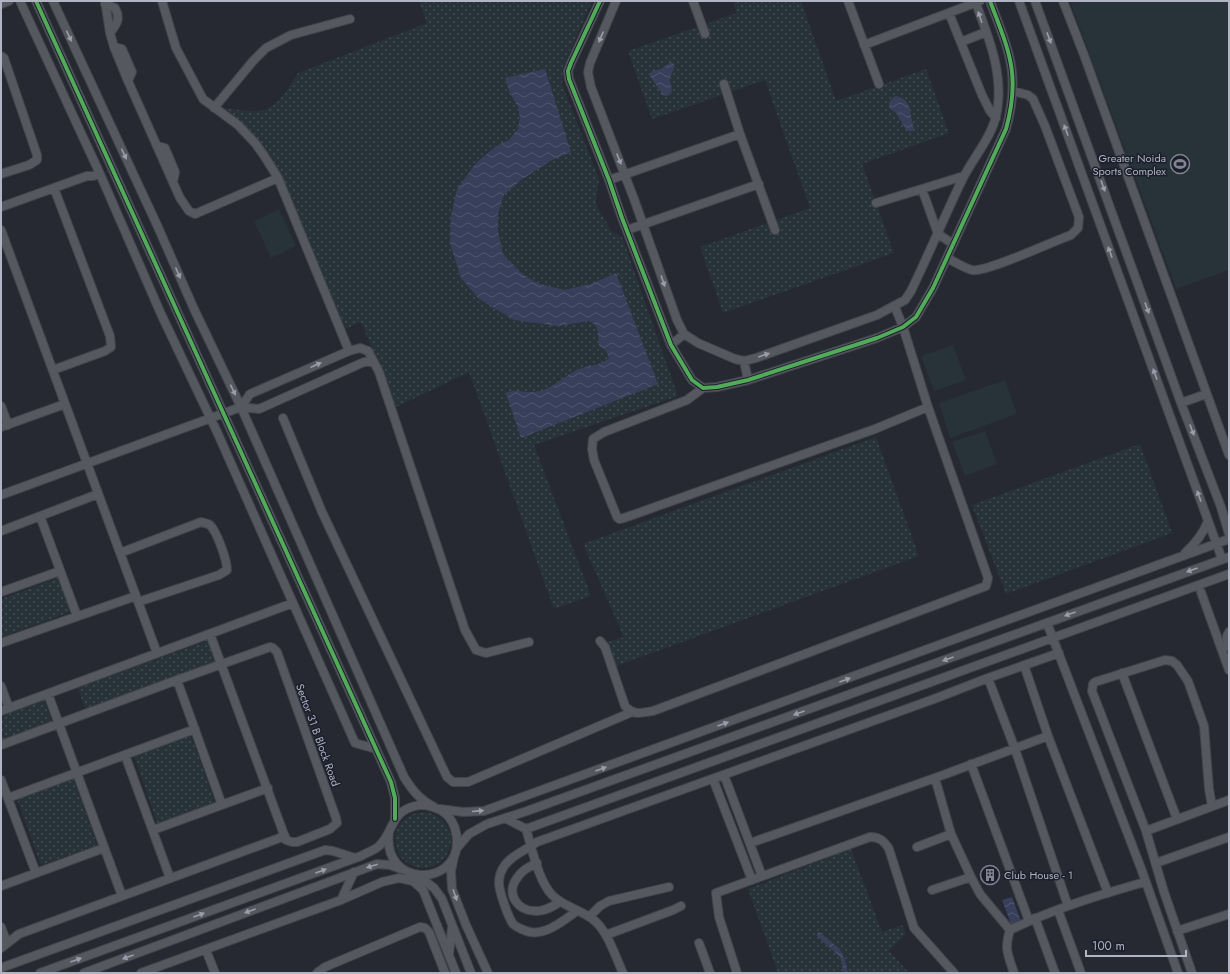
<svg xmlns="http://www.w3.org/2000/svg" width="1230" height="974" font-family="Jost,sans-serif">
	<defs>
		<pattern id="green-dots" width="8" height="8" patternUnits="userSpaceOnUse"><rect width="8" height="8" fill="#273339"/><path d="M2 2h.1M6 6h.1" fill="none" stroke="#444e54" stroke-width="1.8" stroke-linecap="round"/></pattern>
		<pattern id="water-waves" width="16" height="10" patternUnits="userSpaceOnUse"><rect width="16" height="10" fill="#373f5a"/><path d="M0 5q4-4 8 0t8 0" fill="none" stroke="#515870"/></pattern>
	</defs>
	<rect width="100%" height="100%" fill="#262932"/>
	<path fill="url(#green-dots)" d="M419,1h173l-29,66 -1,17 37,95 -3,25 15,27 11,6 56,159 -144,49 57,151 -37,13 -85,-237 -73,35 -35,-85 -18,8 -73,-175 -19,-23 -30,-25c12,2 25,5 38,4 18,-1 30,-24 39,-38l129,-50z
		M733,1h68l35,100 90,-32 23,64 -87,31 32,89 -171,60 -23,-66 110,-39 -45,-128 -113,39 -24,-68 109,-38z
		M876,437l43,119 -303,110 -8,-24 16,-5 -41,-93z
		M1140,444l32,89 -166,61 -34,-89z
		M58,578l12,34 -69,25v-38z
		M210,640l7,21 -132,48 -7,-21z
		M44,700l8,22 -51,19v-25z
		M191,736l24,67 -58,20 -23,-67z
		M73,778l24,67 -56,20 -24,-66z
		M395 840a28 28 0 1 1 56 0a28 28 0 1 1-56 0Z
		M851,849l31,83 20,-7 4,9 -17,17 20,22h-131l-30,-84z"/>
	<path fill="#273339" d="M1070,1h159v269l-53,19z
		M279,209l17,37 -25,12 -17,-37z
		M953,345l13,35 -32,11 -13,-35z
		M1005,380l12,34 -67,24 -11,-35z
		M985,431l12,33 -32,12 -13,-34z"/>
	<path fill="url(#water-waves)" d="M671,62l3,2c1,6 -2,9 -5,15 3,6 6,20 -6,16l-13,-19 2,-5 9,-2z
		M545,69l26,83 -21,9 -29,19 -17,15 -6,19v17l5,23 18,19 16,10 27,7 27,-6 25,-11 42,111 -137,54 -15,-45c12,-5 16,0 27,-1 18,-1 29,-15 44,-22 12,-6 22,-3 32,-12l-3,-7 -7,-5 -1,-14 -3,-7 -6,-4 -31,5 -44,-6 -35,-21 -18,-21 -11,-35 1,-27 6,-27 19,-26 20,-17 13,-6 9,-11 2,-11 -2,-11 -8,-14 -5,-15z
		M896,96c17,3 13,19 18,32l-2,3h-5l-11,-18 -7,-5c0,-6 1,-9 7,-12z
		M1012,897l9,24 -10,3 -9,-24z
		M819,932l20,16 6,12 3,13h-4l-4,-16 -23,-21v-2z"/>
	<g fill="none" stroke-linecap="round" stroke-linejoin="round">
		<g stroke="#42444b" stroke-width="10">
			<path id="minor" d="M20,1l80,173 61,140 57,120 137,309 21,6
				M36,1l355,781 4,16v21
				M53,1l104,224 37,84 47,98 163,370c9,14 15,22 30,30
				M105,1l5,32 4,14 14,34 52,117 9,13 6,3 83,-36
				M162,1l14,47 27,51 35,26 17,18 8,11 15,24 71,173
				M600,1l-29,62 -3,8 1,8 40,101 13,38 49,127 21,35 11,8 14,-1 31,-7 129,-42 26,-11 13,-10 17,-29 73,-159c15,-54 3,-78 -16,-128
				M616,1l-26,62 -2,9 3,15 43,112 43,121 7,14 14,9 37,16 9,2 12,-3 121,-43 28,-15 6,-9c18,-37 34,-76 52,-113 13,-25 33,-45 35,-74 4,-35 -11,-71 -23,-103
				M693,1l12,33
				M848,1l31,83
				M1019,1l203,558
				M1035,1l146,402 40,104 8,27
				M1063,1l21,54 145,400
				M1,4l8,-3
				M105,4l10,4c6,10 2,16 -5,25
				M949,13l33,82 8,16 6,7
				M961,42l25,-10
				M864,45l116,-44
				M114,47l8,2 10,23 -4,9
				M1,56l3,2 33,97v5l-8,5 -28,9
				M724,84l16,50 35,96
				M214,108l39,-47 13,-13 25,-13 59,-16
				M157,146l8,2 10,24 -2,10
				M609,180l131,-46
				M922,189l16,45 15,10
				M876,203l88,-27
				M1,207l86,-31h6l7,-2
				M1,230l156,423
				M627,230l132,-46
				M947,258c8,4 17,10 25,12 13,3 82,-29 99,-35l7,-7 1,-11 -34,-91 -12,-27 -5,-4 -15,-4
				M671,345l13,-11
				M744,361l4,19
				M53,370l52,-19 6,-4 -1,-11 -56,-148
				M703,388l-16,12 -83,32 -11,7 -1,10 2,11 23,57 2,2 5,-1 251,-89 53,-22
				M1181,403l25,-9
				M1,406l7,19
				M241,407l9,-13 99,-43 11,-3 8,3 11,21 86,258 11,20 10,3 43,-11
				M283,418l39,94 125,265 6,5h15l164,-70
				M1,427l64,-23
				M1,495l240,-88 18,2 105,-47h10
				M40,516l37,100
				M1,531l97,-37
				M120,553l81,-31c3,1 6,1 9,3 7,7 17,35 17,45l-8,5 -81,27
				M1185,553c10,-9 18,-19 23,-32
				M1,592l59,-21
				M1201,592l28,78
				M1047,623l95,248 36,102
				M1229,632c-4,5 -2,9 0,15
				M600,641l5,6 20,59c10,10 15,7 28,5l333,-125 2,-8 -60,-171 -25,-80 -8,-20
				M1,643l135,-47
				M1024,665l24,71 60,157
				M1122,673l55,146
				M988,678l27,71 53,157
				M177,680l45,125
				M1,686l8,22
				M48,694l74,202
				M1,711l292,-108
				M1,745l176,-65 93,-33 3,1 4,4 59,166 1,5 -7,6 -33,13h-5l-6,-2 -76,-206
				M125,755l45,123
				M971,764l58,157
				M724,775l38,101
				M935,778l16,56 20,43 9,17 30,36
				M713,779l39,101
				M1,780l35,93
				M8,798l187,-69
				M440,809l23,3 21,-1 745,-272
				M505,818l21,11 703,-255
				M526,829c6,19 12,51 26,66 11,11 26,14 39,23 16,10 24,38 32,55
				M153,830l115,-42
				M1146,831l83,-31
				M756,841l179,-63 113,-42
				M917,847l34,-13
				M457,848l12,-14 18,-10 40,-13 702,-254
				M454,857l-3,14 1,18 14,36 22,48
				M537,863c-8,4 -15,7 -20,15 -12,16 1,34 20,33 9,0 16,-5 23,-9
				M1156,863l73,-26
				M417,875l17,13 8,11 29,74
				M1,886l103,-38
				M932,890l39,-13
				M341,900l13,-28
				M1058,910l23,63
				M577,911c-13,9 -30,24 -47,21 -5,-1 -14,-5 -17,-8 -5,-7 -14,-33 -14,-41 0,-5 1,-10 4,-15 7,-12 23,-18 34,-26l397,-143 54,-21 71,-25
				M589,917l11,-11 9,-5 60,-14
				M1035,918l20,55
				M1,927l6,16
				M1177,931l52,-17
				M606,935l67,-25 8,-4
				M699,943l11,30
				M1,948l18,-14 266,-98
				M206,950l9,23
				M449,954l3,-26
				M1,968l324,-118 8,1 22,7
				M40,973l321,-117c5,-3 14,-6 18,-10 15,-14 11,-34 36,-40 10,-3 26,2 33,10 7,8 9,17 9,26 0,45 -75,46 -68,-10
				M84,973l293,-109 13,1 11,4
				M141,973l200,-73 41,-18 17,-4 14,3 10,9 33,83
				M317,973l8,-6 95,-40 5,1 4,4 16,41
				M737,973l-18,-56 -3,-24 154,-56c10,0 14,4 19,12l25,79 40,45
				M1014,973c-6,-18 -10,-24 -4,-43 43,-21 89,-35 135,-48
				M1192,973l-28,-81 -18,-61 -54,-140 1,-7 2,-2 70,-22 7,1 5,4 11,16 16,45 5,63 3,17"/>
		</g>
		<use href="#minor" stroke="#565860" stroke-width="8"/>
		<g stroke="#1b1e2b" stroke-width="6">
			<path id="cycleway" d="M36,1l355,781 4,16v21
				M600,1l-29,62 -3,8 1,8 40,101 13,38 49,127 21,35 11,8 14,-1 31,-7 129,-42 26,-11 13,-10 17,-29 73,-159c15,-54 3,-78 -16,-128"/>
		</g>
		<use href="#cycleway" stroke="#51ab58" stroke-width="4"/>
	</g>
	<defs><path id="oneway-solid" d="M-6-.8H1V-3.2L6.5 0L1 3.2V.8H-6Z"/></defs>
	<g fill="#9a9daa">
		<use href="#oneway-solid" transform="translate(980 17) rotate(-109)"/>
		<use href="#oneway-solid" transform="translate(69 36) rotate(65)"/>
		<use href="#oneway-solid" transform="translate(601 37) rotate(113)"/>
		<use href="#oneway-solid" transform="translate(1049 38) rotate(70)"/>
		<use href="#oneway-solid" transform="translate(1066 130) rotate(-110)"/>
		<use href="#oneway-solid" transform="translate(124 154) rotate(65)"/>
		<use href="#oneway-solid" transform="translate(619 159) rotate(68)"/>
		<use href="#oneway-solid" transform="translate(1103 186) rotate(70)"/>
		<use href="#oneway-solid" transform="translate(1110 252) rotate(-110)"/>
		<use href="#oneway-solid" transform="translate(178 273) rotate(66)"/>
		<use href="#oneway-solid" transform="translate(663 281) rotate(71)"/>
		<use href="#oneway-solid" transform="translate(1147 308) rotate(70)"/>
		<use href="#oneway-solid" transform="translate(764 355) rotate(-19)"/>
		<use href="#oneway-solid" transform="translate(316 365) rotate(-24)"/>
		<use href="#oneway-solid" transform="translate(1155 374) rotate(-110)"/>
		<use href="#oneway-solid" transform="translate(233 390) rotate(64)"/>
		<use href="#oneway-solid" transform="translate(1192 430) rotate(69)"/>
		<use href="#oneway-solid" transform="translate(1199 496) rotate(-110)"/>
		<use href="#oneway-solid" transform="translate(1192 570) rotate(160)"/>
		<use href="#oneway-solid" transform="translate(1070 614) rotate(160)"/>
		<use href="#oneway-solid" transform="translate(948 659) rotate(160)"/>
		<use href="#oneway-solid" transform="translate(845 680) rotate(-20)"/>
		<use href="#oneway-solid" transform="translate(799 713) rotate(160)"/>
		<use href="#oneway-solid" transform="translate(723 724) rotate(-20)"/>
		<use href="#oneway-solid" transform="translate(601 769) rotate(-20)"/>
		<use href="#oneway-solid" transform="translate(478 811) rotate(-5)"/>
		<use href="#oneway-solid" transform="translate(372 866) rotate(162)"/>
		<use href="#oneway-solid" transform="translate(321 871) rotate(-20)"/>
		<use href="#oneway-solid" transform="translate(455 895) rotate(71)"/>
		<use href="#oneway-solid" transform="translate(250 911) rotate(160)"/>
		<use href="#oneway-solid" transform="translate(199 915) rotate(-20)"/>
		<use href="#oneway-solid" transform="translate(128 957) rotate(160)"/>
		<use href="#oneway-solid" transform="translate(76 960) rotate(-20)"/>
	</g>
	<defs>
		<g id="stadium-ring" transform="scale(1)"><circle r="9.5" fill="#1b1e2b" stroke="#808390" stroke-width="1.5"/><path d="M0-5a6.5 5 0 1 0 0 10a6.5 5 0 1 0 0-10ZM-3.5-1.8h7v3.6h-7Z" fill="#808390"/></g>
		<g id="building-ring" transform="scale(1)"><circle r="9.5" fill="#1b1e2b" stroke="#808390" stroke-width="1.5"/><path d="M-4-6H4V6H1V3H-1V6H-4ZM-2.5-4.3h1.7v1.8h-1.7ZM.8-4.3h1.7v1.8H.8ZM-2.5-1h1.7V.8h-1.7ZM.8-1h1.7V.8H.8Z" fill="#808390"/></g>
	</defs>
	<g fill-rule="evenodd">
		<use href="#stadium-ring" x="1180" y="164"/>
		<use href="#building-ring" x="990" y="875"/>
	</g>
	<g text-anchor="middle" stroke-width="3" stroke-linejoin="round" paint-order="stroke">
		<g font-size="11" fill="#b0b4c3" stroke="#1b1e2b" text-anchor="end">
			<text x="1166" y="162">Greater Noida<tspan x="1166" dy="13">Sports Complex</tspan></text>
			<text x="1004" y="879" text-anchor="start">Club House - 1</text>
		</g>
		<g font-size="11" fill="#b0b4c3" stroke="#1b1e2b">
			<text transform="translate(318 735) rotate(70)" y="4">Sector 31 B Block Road</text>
		</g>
	</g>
	<rect width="1230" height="974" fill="none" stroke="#b0b4c3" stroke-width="4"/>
	<path d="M1086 950v6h100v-6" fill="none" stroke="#b0b4c3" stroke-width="2"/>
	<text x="1092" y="950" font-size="12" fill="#b0b4c3" stroke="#1b1e2b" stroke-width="3" paint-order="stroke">100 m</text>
</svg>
